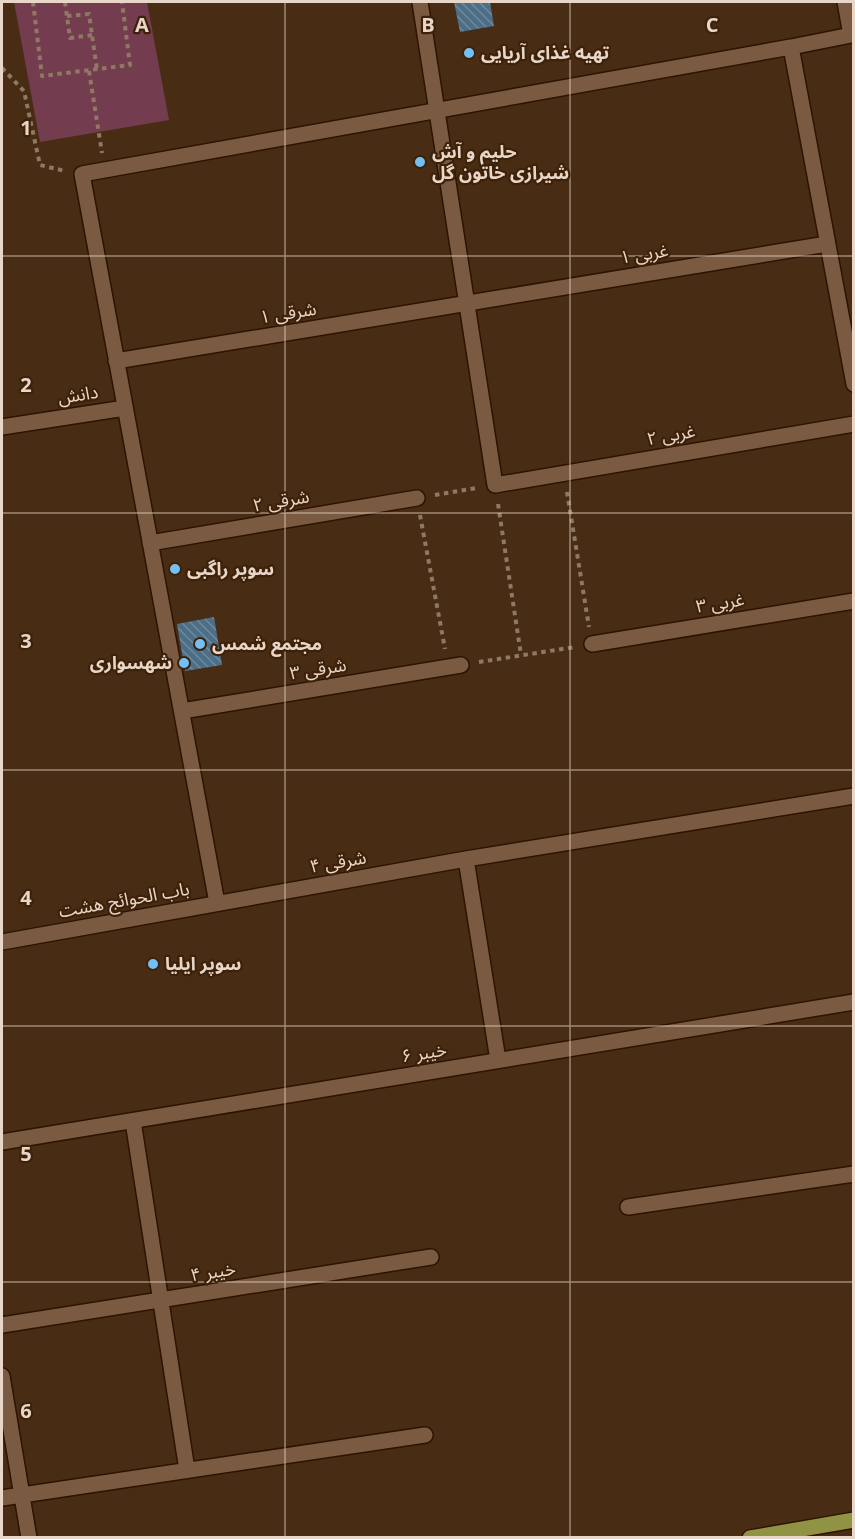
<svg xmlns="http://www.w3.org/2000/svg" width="855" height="1539" font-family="'Open Sans','Noto Sans Arabic',sans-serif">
	<defs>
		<pattern id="building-back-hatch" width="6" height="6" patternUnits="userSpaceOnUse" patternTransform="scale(1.5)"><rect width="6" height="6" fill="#4c6e87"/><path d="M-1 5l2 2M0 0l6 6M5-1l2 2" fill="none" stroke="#6e899c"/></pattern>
	</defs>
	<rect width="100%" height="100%" fill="#482c14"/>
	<path fill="#743d4f" d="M14,2h133l22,118 -129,22z"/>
	<path fill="url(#building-back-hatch)" d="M454,2h36l4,24 -34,6z
		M214,617l8,48 -37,6 -8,-47z"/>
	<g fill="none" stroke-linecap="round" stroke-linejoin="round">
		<g stroke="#2d1400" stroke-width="18">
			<path id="minor" d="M420,2l75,483 359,-61
				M791,47l60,-12 -6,-33
				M116,361l711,-117
				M2,427l123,-19
				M150,543l267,-45
				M592,644l262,-43
				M182,711l279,-46
				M466,859l32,201
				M217,903l-135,-729 709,-127 63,337
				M2,942l464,-83 388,-63
				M133,1121l54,349
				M2,1142l852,-140
				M628,1207l226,-33
				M2,1325l429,-68
				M2,1376l27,162
				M2,1498l423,-63"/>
		</g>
		<g stroke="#2d1400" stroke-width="18">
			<path id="major" d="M750,1538l104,-18"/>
		</g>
		<path stroke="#8f7864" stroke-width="4" stroke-dasharray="4.5 4.5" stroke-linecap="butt" d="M33,2l9,74 88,-11 -8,-63
			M65,2l5,36 22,-3
			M67,16l22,-2 8,56
			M2,68l22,23 16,74 25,6
			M89,71l13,82
			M567,492l22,135
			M435,495l42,-7
			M498,504l23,151
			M420,515l25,134
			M479,662l96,-15"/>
		<use href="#minor" stroke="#7a5b42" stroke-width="15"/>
		<use href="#major" stroke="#909244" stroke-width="15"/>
	</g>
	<path fill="none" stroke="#e8d6c8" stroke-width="1.5" stroke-opacity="0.55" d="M285,2v1536M570,2v1536M2,256h852M2,513h852M2,770h852M2,1026h852M2,1282h852"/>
	<g fill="#74c0f6" stroke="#3d2209" stroke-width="2">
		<circle cx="469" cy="53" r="6"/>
		<circle cx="420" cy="162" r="6"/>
		<circle cx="175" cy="569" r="6"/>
		<circle cx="200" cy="644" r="6"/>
		<circle cx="184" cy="663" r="6"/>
		<circle cx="153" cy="964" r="6"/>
	</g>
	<g text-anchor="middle" stroke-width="4.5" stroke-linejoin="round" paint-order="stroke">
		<g font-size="18" font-weight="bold" fill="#e8d6c8" stroke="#3d2209" text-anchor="start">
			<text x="481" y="59">تهیه غذای آریایی</text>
			<text x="432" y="158">حلیم و آش<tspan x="432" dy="21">شیرازی خاتون گل</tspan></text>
			<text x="187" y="575">سوپر راگبی</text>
			<text x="212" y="650">مجتمع شمس</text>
			<text x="172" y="669" text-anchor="end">شهسواری</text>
			<text x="165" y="970">سوپر ایلیا</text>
		</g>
		<g font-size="18" fill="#e8d6c8" stroke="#3d2209">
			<text transform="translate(644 254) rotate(-9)" y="6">۱ غربی</text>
			<text transform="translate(288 313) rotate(-9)" y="6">۱ شرقی</text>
			<text transform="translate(78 395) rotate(-9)" y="6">دانش</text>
			<text transform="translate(671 435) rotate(-10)" y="6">۲ غربی</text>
			<text transform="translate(281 501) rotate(-10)" y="6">۲ شرقی</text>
			<text transform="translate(720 603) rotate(-9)" y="6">۳ غربی</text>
			<text transform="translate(318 669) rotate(-9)" y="6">۳ شرقی</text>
			<text transform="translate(338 862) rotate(-10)" y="6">۴ شرقی</text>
			<text transform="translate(124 900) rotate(-10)" y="6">باب الحوائج هشت</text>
			<text transform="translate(424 1053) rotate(-9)" y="6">خیبر ۶</text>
			<text transform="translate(213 1272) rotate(-9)" y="6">خیبر ۴</text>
		</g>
	</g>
	<g font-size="20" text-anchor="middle" font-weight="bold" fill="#e8d6c8" stroke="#3d2209" stroke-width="4.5" stroke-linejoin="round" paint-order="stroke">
		<text x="142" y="32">A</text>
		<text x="428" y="32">B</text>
		<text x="712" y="32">C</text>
		<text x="26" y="135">1</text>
		<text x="26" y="392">2</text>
		<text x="26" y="648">3</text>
		<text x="26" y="905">4</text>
		<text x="26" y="1161">5</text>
		<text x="26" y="1418">6</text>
	</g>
	<rect width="855" height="1539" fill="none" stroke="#e8d6c8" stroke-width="6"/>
</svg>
